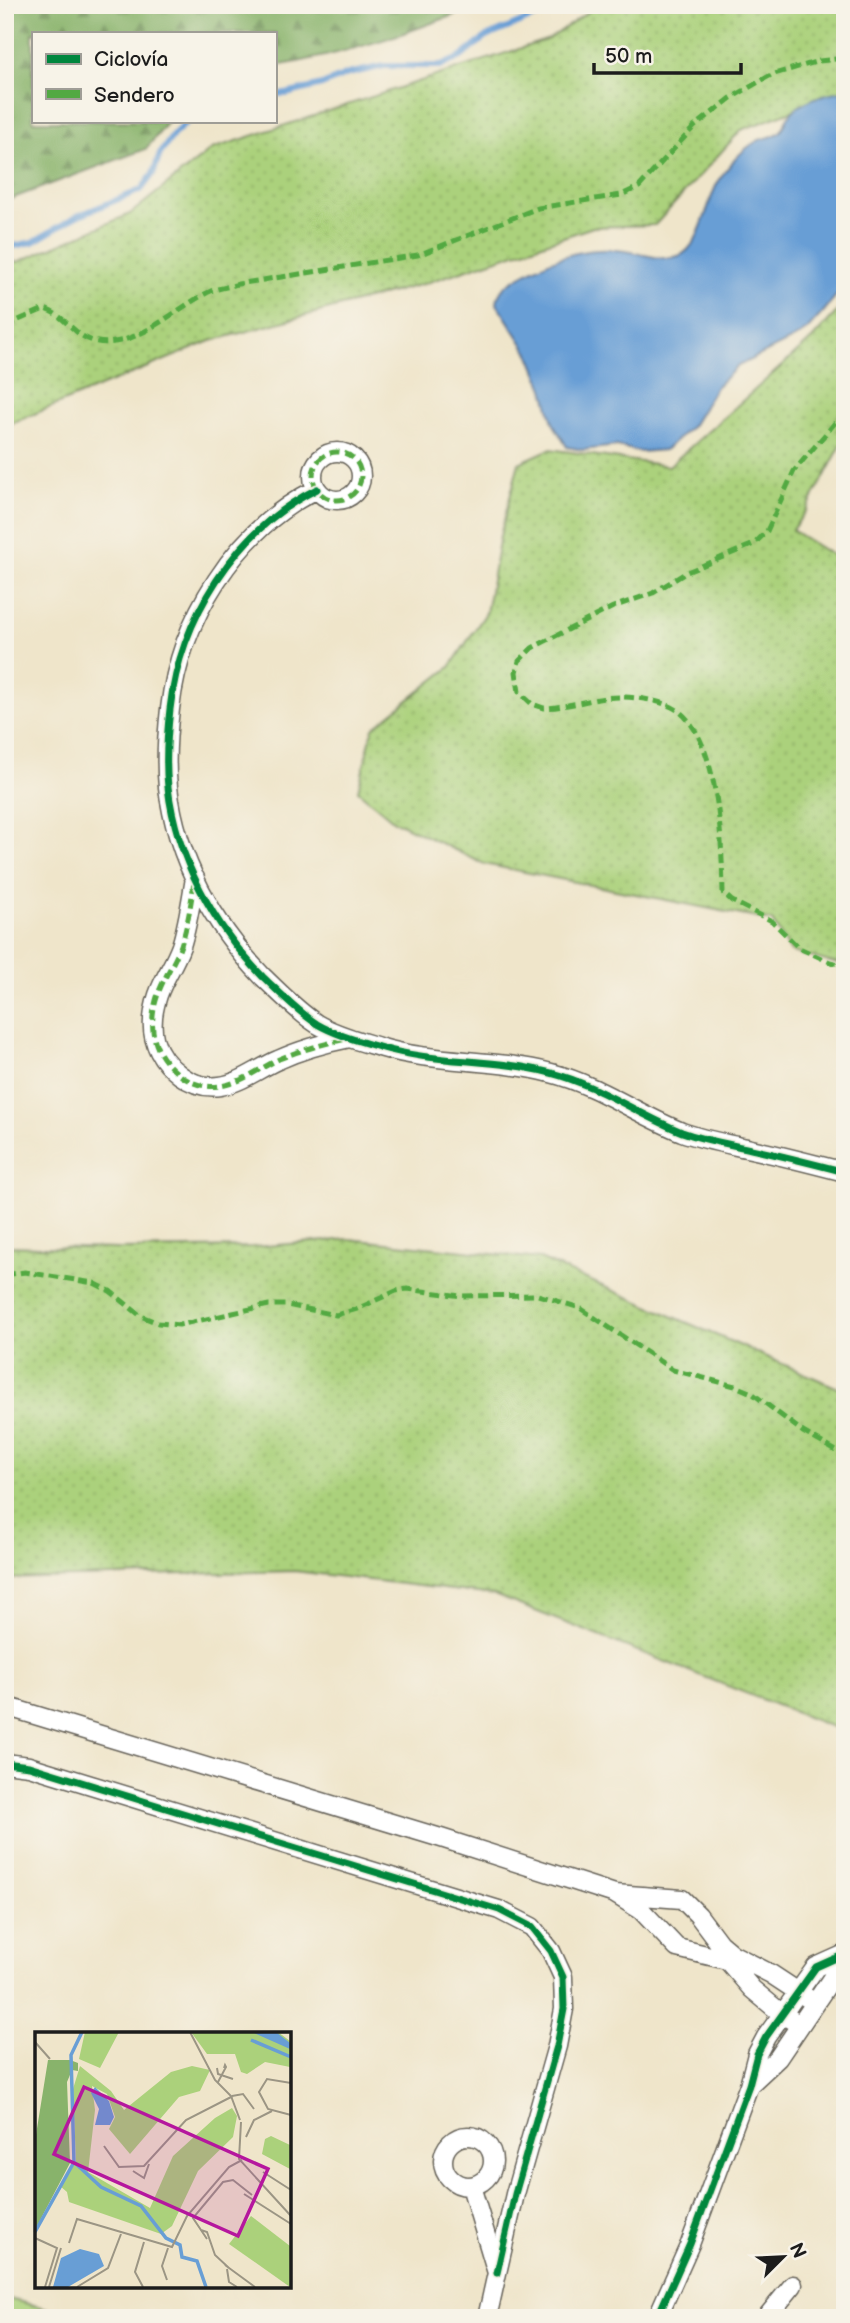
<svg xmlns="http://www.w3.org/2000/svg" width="850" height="2323" font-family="'Balsamiq Sans',sans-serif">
	<defs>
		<pattern id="grass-dots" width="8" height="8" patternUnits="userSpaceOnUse" patternTransform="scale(1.75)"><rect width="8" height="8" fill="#abd17b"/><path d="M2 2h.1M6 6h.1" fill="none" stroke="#93b36a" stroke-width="1.8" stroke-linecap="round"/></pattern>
		<pattern id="forest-firs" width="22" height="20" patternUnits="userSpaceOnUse" patternTransform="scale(1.75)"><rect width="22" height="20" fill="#88b36b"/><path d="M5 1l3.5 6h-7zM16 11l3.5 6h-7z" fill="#6e9157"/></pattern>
	</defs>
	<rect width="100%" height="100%" fill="#f7f3e8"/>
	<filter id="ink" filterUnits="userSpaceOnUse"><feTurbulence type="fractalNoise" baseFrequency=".0143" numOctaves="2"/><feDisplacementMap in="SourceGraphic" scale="14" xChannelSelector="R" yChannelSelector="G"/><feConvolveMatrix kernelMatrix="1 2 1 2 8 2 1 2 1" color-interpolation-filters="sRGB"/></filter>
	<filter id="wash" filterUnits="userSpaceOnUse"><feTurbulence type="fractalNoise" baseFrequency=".00686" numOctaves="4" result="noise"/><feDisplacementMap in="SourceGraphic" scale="28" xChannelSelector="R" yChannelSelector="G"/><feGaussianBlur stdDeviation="1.57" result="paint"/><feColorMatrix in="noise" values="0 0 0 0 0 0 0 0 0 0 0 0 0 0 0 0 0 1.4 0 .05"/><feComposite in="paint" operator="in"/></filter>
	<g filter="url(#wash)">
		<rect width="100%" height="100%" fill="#efe5ca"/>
		<path fill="url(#grass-dots)" stroke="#64764c" stroke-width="2" d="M598,5h247v86l-104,39 -86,95 -62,2 -170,57 -212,57 -206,85v-166l13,2 112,-48 82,-65 337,-110z
			M845,303v135l-39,73 -14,19 53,33v403l-54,-14 -19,-31 -288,-57 -90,-43 -36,-30 15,-63 77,-61 36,-54 14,-77 19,-73 31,-14 119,17 143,-127z
			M349,1239l191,20 305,132v341l-351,-137 -200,-24 -289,8v-333l115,3 133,-2z"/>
		<path fill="url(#forest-firs)" stroke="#526844" stroke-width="2" d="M5,5h475c-67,26 -134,50 -205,61v-33h-242v88h136l-23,28 -141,52z"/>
		<path fill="#abd17b" stroke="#64764c" stroke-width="2" d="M5,2298l80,20h-80z"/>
		<path fill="#689ed5" stroke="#425d78" stroke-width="2" d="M845,91v193l-20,26 -18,20 -12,8 -57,28 -22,21 -24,39 -27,24 -25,2 -23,-6 -34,4 -16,-3 -14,-24 -9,-34 -14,-34 -33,-51c1,-17 14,-22 27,-30 32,-18 64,-28 101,-23 17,2 36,11 53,5 22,-6 29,-54 39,-72 9,-16 24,-34 40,-43 8,-4 17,-3 24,-10 4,-4 4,-9 7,-14 11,-16 39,-25 57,-26z"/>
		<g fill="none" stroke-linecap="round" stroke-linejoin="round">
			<path stroke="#689ed5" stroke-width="6" d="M275,94h11l36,-9 26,-11 36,-8h57l20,-9 25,-20 76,-32
				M5,248l28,-6 44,-26 64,-26 12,-16 7,-20 13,-19 15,-14"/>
		</g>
	</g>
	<g filter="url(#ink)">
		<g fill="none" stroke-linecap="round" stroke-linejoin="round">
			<g stroke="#666259" stroke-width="21">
				<path id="street" d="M313 476a24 24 0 1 1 48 0a24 24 0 1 1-48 0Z
					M317,489c-82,41 -137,130 -147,220 -3,26 -5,52 -2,78 8,71 46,139 95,190 17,16 34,34 54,47 19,11 42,17 62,23 56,17 115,11 172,26 47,12 86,41 131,59 22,8 46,12 69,17 32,7 63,15 94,23
					M195,878c-4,23 -7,46 -14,68 -6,17 -17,32 -23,49 -11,33 -6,59 22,80 12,9 25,13 40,11 21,-3 39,-18 58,-26 24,-11 47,-17 72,-22
					M5,1706l436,132 174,56 26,16 36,38 50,12 25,29 30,25 18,11
					M5,1763l24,3 470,144 33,17 19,24 12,26 1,32 -7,37 -42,148 -18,79
					M615,1894l67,5 16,16 21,28 13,11 39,20 44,29
					M749,2085l29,-27 54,-80 10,-22
					M443 2161a25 25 0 1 1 50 0a25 25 0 1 1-50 0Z
					M471,2186l26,87 -10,45
					M657,2318l33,-74 59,-159 8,-31 9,-17 50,-70 29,-13
					M766,2318l27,-33"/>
			</g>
			<use href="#street" stroke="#fff" stroke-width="18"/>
			<path stroke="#52a943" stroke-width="5" stroke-dasharray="10 5" stroke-linecap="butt" d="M5,326l39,-17c20,5 29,26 49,32 41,11 84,-35 118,-50 8,-3 18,-4 27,-7l180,-29 120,-47 83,-13 18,-8 55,-60 37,-29 40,-23 48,-14 26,-3
				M845,411l-51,60 -27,60 -13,13 -67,28 -34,21 -40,14 -81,41 -13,13 -3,11 3,20 13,12 12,4c27,-1 53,-12 80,-11 16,1 33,3 48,10 48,24 50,139 51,186l9,8 40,20 27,27 31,14 15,3
				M313 476a24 24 0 1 1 48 0a24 24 0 1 1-48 0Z
				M194,882c-3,21 -6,42 -13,63 -6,17 -17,32 -23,49 -11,32 -6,60 22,81 12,9 25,13 40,11 22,-3 40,-18 59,-27 22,-9 44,-15 67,-20
				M5,1275l20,-3 69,11 16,8 31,25 17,7 21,2 90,-20h18l49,10 21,-6 39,-18 11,-2 54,7 77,-1 42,13 93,62 62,16 17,7 51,39 42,24"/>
			<g stroke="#f7f3e8" stroke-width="11">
				<path id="cycleway" d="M317,489c-82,41 -137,130 -147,220 -3,26 -5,52 -2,78 8,71 46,139 95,190 17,16 34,34 54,47 19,11 42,17 62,23 56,17 115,11 172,26 47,12 86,41 131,59 22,8 46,12 69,17 32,7 63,15 94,23
					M5,1763l24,3 470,144 33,17 19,24 12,26 1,32 -7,37 -42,148 -18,79
					M657,2318l33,-74 59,-159 8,-31 9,-17 50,-70 29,-13"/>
			</g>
			<use href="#cycleway" stroke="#00873e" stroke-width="7"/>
		</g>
	</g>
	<g transform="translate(35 2032)">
		<rect width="256" height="256" fill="#efe5ca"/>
		<path d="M50,0h34l-19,36 -21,-9zM156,0h87l12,9v26l-25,-5 -18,12 -6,-2 -6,-18h-28zM45,34l31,25 13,19 47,-38 21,-6 18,4 -10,21 -21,6 -49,57 -21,-25 6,-12 -8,-23 -15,-8 3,24 -7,62 62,36 23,-52 42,-38 17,-10 5,8 -4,21 -35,34 -26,55 -11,8 -92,-32 -2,-10 -7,-6 16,-24 -3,-73zM236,104l19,9v24l-28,-15 3,-15z" fill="#abd17b"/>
		<path d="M13,28h22l8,3v8l-6,-1 -5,12 3,81 -35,67v-89z" fill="#88b36b"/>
		<path d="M216,184l39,30v41l-61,-43z" fill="#abd17b"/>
		<path d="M217,0h24l14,11v6zM60,55l14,14 5,16 -4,8h-15l4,-16 -8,-16zM45,217l19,5 5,12 -36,21h-15l8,-29z" fill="#689ed5"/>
		<path fill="none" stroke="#689ed5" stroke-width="3.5" d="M216,8l40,17M39,130l27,25 40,19 25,32 14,7 2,12 15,4 9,26M0,200l39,-70 -3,-107 11,-23"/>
		<path fill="none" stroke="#9b9584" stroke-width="2" d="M155,0l25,48 16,16 9,24M0,10l15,17M182,36l1,6 15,5M183,50l8,-15 -1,-2 -1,3M256,51l-24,-4 -8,13 9,17 23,6M197,64l11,-2 11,15M206,90l-2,37 52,57M211,105l8,-17 18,-9M69,114l15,21 25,-1 42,-46 47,-24M98,139l11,7 5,-14M228,140l28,18M209,162l47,30M166,198l6,2 8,23 14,13M0,206l22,10 -12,39M172,207l-14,-21 30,-36 10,-2 19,15M34,211l8,-24 95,28 15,-31 42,-49 13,-7M190,233l30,22M192,237l2,13 8,5M132,248l-5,-14 6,-18M14,255l12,-39M42,255l31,-19 13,-34M108,255l-8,-15 9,-30"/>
		<path fill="#b5179e" fill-opacity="0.15" stroke="#b5179e" stroke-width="3.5" d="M49,55l184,82 -30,67 -184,-82z"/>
		<rect width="256" height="256" fill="none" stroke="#1c1c1c" stroke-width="3.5"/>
	</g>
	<rect width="850" height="2323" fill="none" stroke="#f7f3e8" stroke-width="28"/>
	<rect x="32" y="32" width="245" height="91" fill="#f7f3e8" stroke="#9f9d96" stroke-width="2"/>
	<rect x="46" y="54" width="35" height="10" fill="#00873e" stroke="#9f9d96" stroke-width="2"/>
	<text x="94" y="66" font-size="21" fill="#1c1c1c">Ciclovía</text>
	<rect x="46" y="89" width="35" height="10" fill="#52a943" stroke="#9f9d96" stroke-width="2"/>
	<text x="94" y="102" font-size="21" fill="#1c1c1c">Sendero</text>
	<g transform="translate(783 2257) rotate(66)" stroke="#f7f3e8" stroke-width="5" paint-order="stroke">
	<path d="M0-5L12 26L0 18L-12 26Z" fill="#1c1c1c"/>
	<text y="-10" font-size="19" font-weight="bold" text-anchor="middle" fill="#1c1c1c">N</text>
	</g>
	<path d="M594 63v10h147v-10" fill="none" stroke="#1c1c1c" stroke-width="3.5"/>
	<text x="605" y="63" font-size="21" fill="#1c1c1c" stroke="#f7f3e8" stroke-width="5" paint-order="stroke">50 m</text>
</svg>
